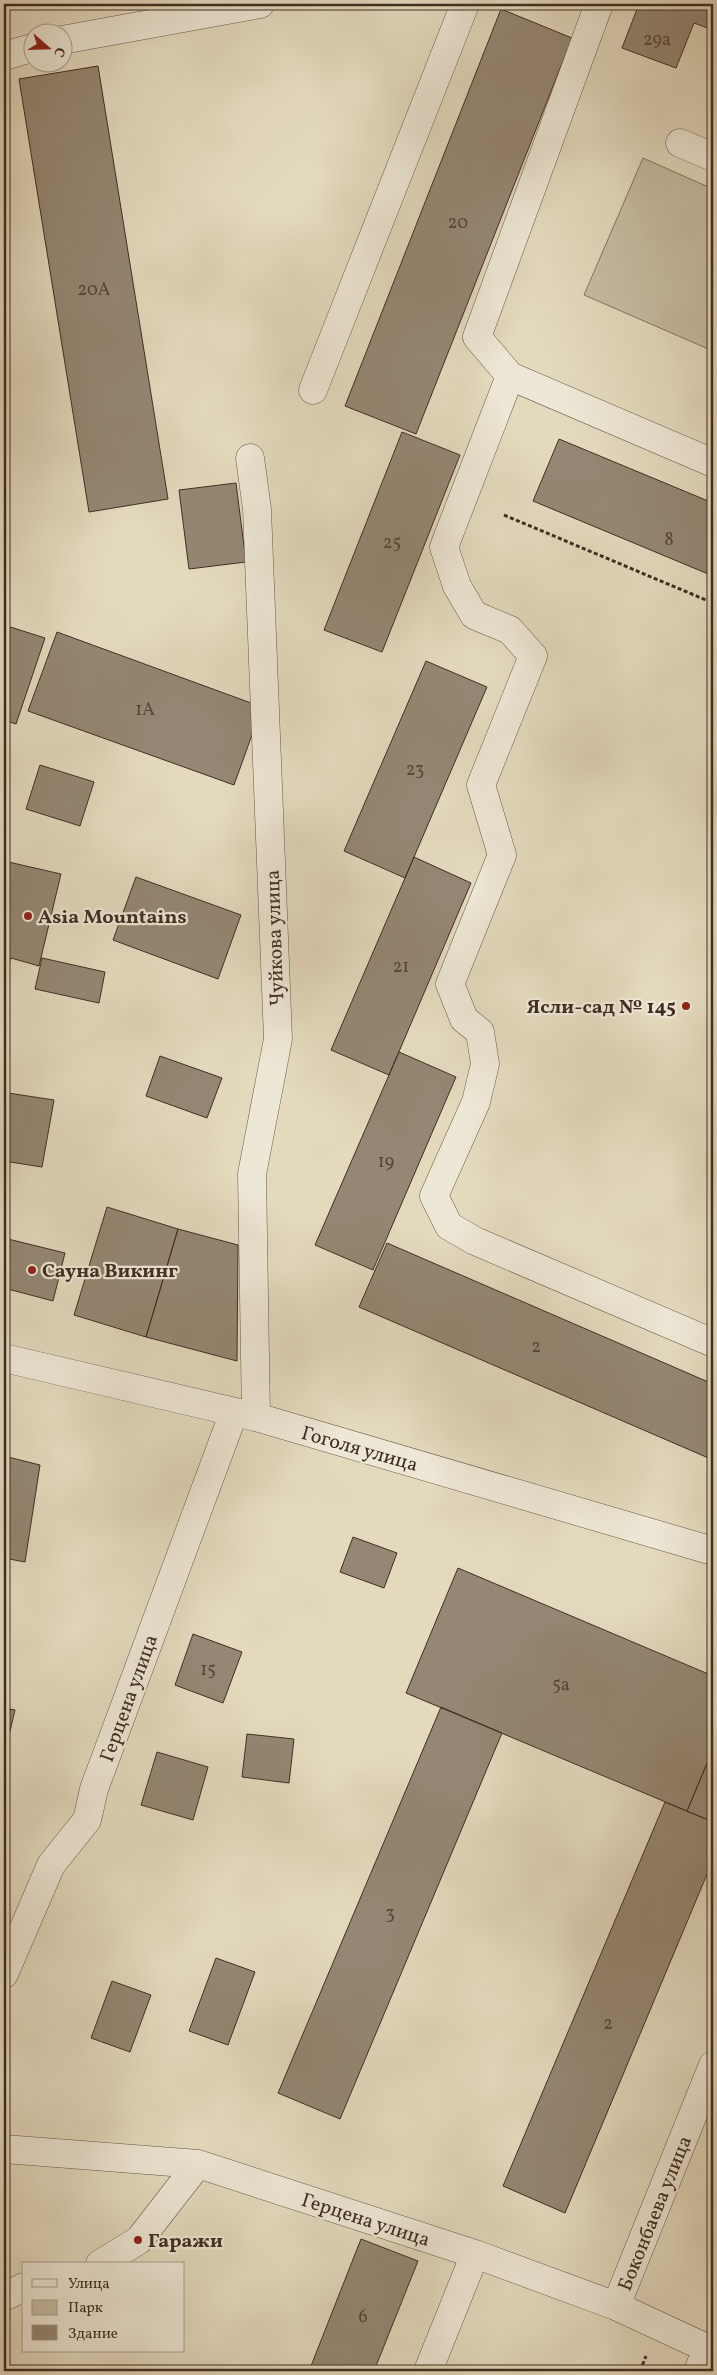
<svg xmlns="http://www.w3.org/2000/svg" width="717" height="2375" font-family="Vollkorn,serif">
	<rect width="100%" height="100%" fill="#e3dabe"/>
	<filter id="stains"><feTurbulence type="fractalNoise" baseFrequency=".004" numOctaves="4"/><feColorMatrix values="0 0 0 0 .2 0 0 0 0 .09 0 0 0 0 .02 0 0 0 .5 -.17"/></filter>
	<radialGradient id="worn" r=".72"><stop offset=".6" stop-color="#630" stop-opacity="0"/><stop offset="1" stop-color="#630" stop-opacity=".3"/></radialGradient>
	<path fill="#c7bda4" stroke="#847564" d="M643,158l70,31v162l-129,-56z"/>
	<path fill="#958774" stroke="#402d24" d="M639,4h64l10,4v22l-19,-7 -18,45 -54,-20z
		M501,9l71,29 -156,396 -71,-28z
		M98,66l70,433 -79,13 -70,-433z
		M402,432l58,23 -78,197 -58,-22z
		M559,439l154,64v73l-180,-75z
		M236,483l10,79 -57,7 -10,-79z
		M4,625l41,13 -29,86 -12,-4z
		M57,632l205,75 -28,78 -206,-74z
		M426,661l61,26 -82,191 -61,-27z
		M40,765l54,17 -14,44 -54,-17z
		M414,857l57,26 -82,192 -58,-25z
		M4,861l57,13 -22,92 -28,-8 -3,8 -4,2z
		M136,877l105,38 -23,64 -105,-39z
		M42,958l63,14 -6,31 -64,-14z
		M399,1052l57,25 -83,193 -58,-25z
		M160,1056l62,22 -15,40 -61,-22z
		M8,1093l46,7 -12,67 -38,-6v-47z
		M107,1207l71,22 -32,108 -72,-22z
		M178,1229l60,16 -1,116 -91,-24z
		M4,1238l61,15 -12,48 -49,-13z
		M387,1243l326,141v76l-354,-153z
		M4,1456l36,9 -15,97 -21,-4z
		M353,1537l44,16 -13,35 -44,-16z
		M458,1568l255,108v73l-26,62 -281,-118z
		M193,1634l49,18 -19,51 -48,-18z
		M441,1707l61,26 -162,386 -62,-26z
		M4,1708l11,2 -9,38h-2z
		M247,1734l47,5 -5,44 -47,-6z
		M713,1749v73l-26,-11z
		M157,1752l51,15 -15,53 -52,-15z
		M665,1802l48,20v38l-148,353 -62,-27z
		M216,1958l39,14 -27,73 -39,-14z
		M112,1981l39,14 -21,57 -39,-14z
		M361,2239l57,22 -44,110h-65z"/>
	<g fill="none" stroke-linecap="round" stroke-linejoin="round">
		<g stroke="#69584a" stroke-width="29">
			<path id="minor" d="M62,40l198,-36
				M4,56l28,-8
				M680,143l33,14
				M510,376l-33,-39 122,-333
				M313,390l152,-386
				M250,458l7,51 21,530 -26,135 4,243
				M713,463l-203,-87 -66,171 13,39 17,29 36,15 23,26 -52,129 21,70 -52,129 14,35 16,13 5,32 -9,38 -42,94 15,30 26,15 238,102
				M4,1358l252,59 457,134
				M4,1974l47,-109 36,-45 7,-31 140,-377
				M4,2149l194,15 277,90 141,52 97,45
				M100,2264l39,-24 59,-76
				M4,2297l20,-10
				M616,2306l97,-241
				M428,2371l47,-117
				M698,2371l9,-22"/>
		</g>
		<path stroke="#402d24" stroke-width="3" stroke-dasharray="4 2.5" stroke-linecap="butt" d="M504,515l209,88
			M640,2371l6,-15"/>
		<use href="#minor" stroke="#ede7d5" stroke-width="28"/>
	</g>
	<g fill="#8f2418" stroke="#ede7d5" stroke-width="2">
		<circle cx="28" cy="916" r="5"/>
		<circle cx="686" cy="1006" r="5"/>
		<circle cx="32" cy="1270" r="5"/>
		<circle cx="138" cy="2240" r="5"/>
	</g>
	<g text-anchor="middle" stroke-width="4.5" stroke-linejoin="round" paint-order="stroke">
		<g font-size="18" fill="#554438">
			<text x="657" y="45">29а</text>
			<text x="458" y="228">20</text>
			<text x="94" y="295">20А</text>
			<text x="669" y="545">8</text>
			<text x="392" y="548">25</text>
			<text x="145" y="715">1А</text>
			<text x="415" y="775">23</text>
			<text x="401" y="972">21</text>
			<text x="386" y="1167">19</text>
			<text x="536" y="1352">2</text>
			<text x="208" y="1675">15</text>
			<text x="561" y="1690">5а</text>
			<text x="390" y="1919">3</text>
			<text x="608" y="2029">2</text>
			<text x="363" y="2322">6</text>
		</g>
		<g font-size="20" font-weight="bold" fill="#402d24" stroke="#ede7d5" text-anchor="start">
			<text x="38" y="923">Asia Mountains</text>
			<text x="676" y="1013" text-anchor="end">Ясли-сад № 145</text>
			<text x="42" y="1277">Сауна Викинг</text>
			<text x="148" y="2247">Гаражи</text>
		</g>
		<g font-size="20" fill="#402d24" stroke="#ede7d5">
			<text transform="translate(274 938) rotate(-92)" y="7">Чуйкова улица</text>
			<text transform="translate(360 1448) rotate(16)" y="7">Гоголя улица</text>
			<text transform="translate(128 1698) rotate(-70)" y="7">Герцена улица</text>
			<text transform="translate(654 2213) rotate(-68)" y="7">Боконбаева улица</text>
			<text transform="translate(366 2219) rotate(18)" y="7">Герцена улица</text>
		</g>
	</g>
	<rect width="717" height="2375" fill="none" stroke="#e3dabe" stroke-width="20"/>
	<rect x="5" y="5" width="707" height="2365" fill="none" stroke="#402d24" stroke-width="2.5"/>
	<rect x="10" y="10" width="697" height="2355" fill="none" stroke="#402d24"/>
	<rect x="22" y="2262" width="162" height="90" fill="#ede7d5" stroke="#a89d8e"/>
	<rect x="32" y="2279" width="25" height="8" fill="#ede7d5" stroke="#a89d8e"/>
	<text x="68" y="2288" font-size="15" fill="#402d24">Улица</text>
	<rect x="32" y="2300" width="25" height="15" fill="#c7bda4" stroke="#a89d8e"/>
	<text x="68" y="2312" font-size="15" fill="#402d24">Парк</text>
	<rect x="32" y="2325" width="25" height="15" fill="#958774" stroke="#a89d8e"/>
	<text x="68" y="2338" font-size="15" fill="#402d24">Здание</text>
	<g transform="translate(48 48) rotate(110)"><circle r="24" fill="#ede7d5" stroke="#a89d8e"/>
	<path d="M0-4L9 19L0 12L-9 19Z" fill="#8f2418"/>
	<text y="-8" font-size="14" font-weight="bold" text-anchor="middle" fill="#402d24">С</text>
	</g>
	<rect width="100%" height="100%" filter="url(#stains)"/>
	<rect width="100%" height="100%" fill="url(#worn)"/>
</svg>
